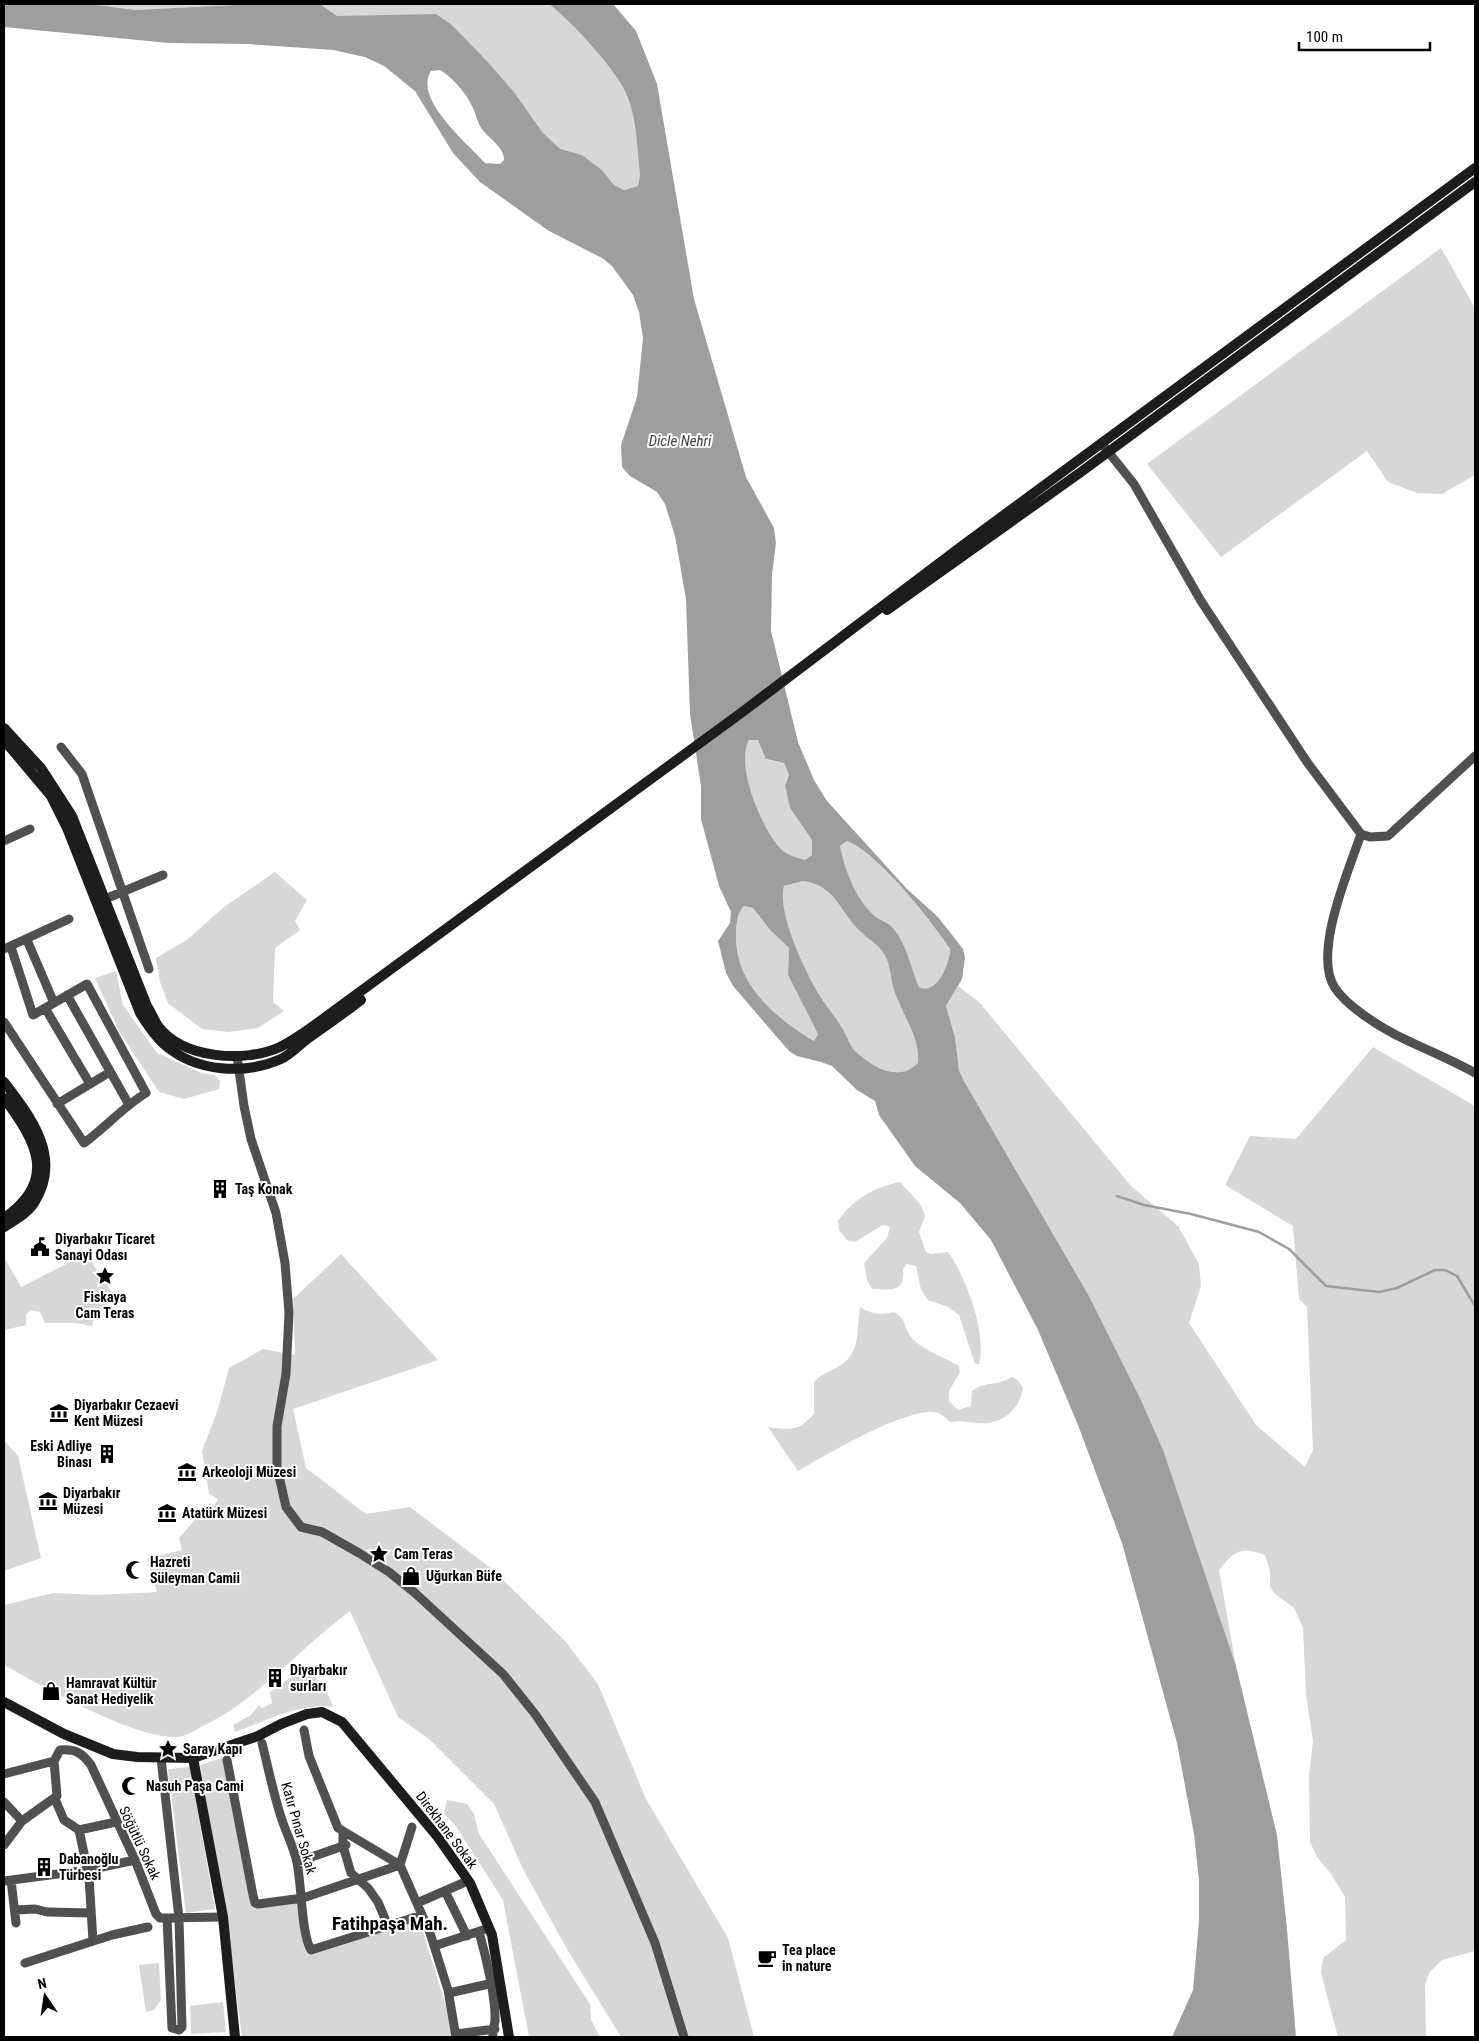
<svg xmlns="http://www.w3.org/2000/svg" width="1479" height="2041" font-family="'Roboto Condensed',sans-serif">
	<rect width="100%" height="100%" fill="#fff"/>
	<path fill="#d7d7d7" d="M90,4h163l-118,6z
		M320,4h229c22,17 70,68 79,94 9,23 9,52 12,77l-2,11 -14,4 -10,-5 -12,-15 -20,-15 -22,-5 -17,-17 -29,-41 -27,-31 -35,-36 -16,-10 -99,1z
		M1441,248l34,60v167l-33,19 -25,-1 -29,-11 -21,-31 -146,106 -74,-93z
		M749,740h9l9,20 17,3 5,12 -4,11 5,22 22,32v15l-7,5c-9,-3 -17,-4 -24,-11 -19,-20 -46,-83 -32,-109z
		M847,841c30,11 86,80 103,108 0,14 -13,47 -31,38 -8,-18 -13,-45 -27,-60 -4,-5 -11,-6 -16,-10 -20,-16 -31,-47 -36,-71z
		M275,872l32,28 -12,21 5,9 -25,18 -2,54 11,9 -26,17 -30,4 -26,-3 -34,-26 -8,-21 -4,-24 32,-19 36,-32z
		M803,881c34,5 36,31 58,51 8,8 17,12 23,22 7,11 6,24 10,36 8,25 26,46 24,73 -20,20 -45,4 -63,-12 -6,-5 -8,-16 -13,-23 -7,-12 -17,-23 -24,-35 -14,-25 -41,-79 -34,-107z
		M744,906l9,2 18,23 18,17 -1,27 30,59 -4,7c-39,-23 -79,-57 -78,-106 0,-10 1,-22 8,-29z
		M116,971l7,34 34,48 45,20 13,2 5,6 -1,8 -35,10 -25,-7 -40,-61 -24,-53z
		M958,986l22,17 151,183 47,40 21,38 2,22 -12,37 67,102 49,42 8,-17 -6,-143 -8,-8 -6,-73 -68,-41 25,-49 46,3 77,-92 102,59v845l-33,9 -12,12 -5,12 1,53h-88l-17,-64 2,-15 23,-18 -1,-43 -14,-23 -14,-17 -7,-15 -1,-66 4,-35 -7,-46 -3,-67 -9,-20 -20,-15 -4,-7v-15l-5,-16c-24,-9 -30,-5 -46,15l17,96 -97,-270 -50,-100 -125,-215 -5,-11 -4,-33 -9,-31z
		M900,1182l21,23 4,11 -6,16 7,20 5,2 17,-2c18,25 39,81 31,112h-4l-16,-49 -11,-8 -20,-7 -7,-10 -5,-24 -9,-2 -4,5c3,24 -13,21 -31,20l-5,-9 -3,-17 23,-25 3,-11 -7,-2 -28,17 -8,-2 -8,-10 -1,-9c15,-22 37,-34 62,-39z
		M86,1254l13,20 7,-4 5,7 -7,4 8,11 7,-2 2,2 -26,23 -3,11 -16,-3h-31l-5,-11 -10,-2 -4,5v10l-21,5 -1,-73 17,30z
		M341,1254l97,106 -145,49 13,59 60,46 44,-7 82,62 74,73 32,42 48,115 82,139 26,99h-133l-54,-88 -44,-80 -29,-65 -65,-65 -31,-22 -48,-106c-50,37 -90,87 -147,115 -6,3 -13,8 -20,10 -36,10 -145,-52 -179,-71v-60l49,-12 44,2 60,-3 -10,-33 35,-9 -3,-12 31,-35 4,3 4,-7 -9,-5 -7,-43 16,-42 11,-41 34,-19 32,6 -2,-56z
		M860,1307c13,8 20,8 34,5 14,10 8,10 15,22 9,15 35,23 50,32l1,6 -11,19v10l9,9 13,-4 1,-15c12,-10 27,-5 39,-14l6,2 6,9c-3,22 -23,38 -46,35 -10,-1 -16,-3 -27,-1 -7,-7 -12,-11 -23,-10 -35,4 -98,41 -129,59l-30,-44c23,3 29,5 46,-13v-32c7,-8 13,-9 22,-14 26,-14 20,-35 24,-61z
		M4,1440l14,16 23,102 -37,13z
		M312,1673l17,23 4,11c-33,-5 -67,14 -98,25l-2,-7 18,-10 8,-10 3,3 10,-5 -2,-11 24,-17 8,2z
		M224,1757l28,150 44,-4 12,52 111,-36 32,103v15h-209l-16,-122 -26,-150z
		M190,1767l25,142 -29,4 -18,-144z
		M447,1800l20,4 7,10 5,20 111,170 1,16 9,17h-71l-26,-137 -48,-75 -11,-11z
		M159,1963l2,37 -7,10 -8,2 -7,-47z
		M223,2002l3,30 -35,2 -1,-28z"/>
	<path fill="#9e9e9e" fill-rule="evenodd" d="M4,4h86l45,6 118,-6h67l17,12 99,-2 16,11 35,36 27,31 29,41 17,16 22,6 20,15 12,15 10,5 14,-4 2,-11c-3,-25 -3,-54 -12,-77 -9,-26 -57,-77 -79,-94h64l23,27 21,53 37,215 52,178 28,51 2,15 -4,31 -1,57 27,111 16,38 13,21 80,88 31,28 25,32 2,9 -3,21 -16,27 9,31 4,33 5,11 125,215 50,100 24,54 73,216 41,169 10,94 9,108h-124l21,-47 6,-69v-41l-5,-46 -17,-91 -55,-200 -44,-118 -40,-95 -47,-90 -31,-37 -45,-37 -36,-51 -4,-14 -18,-11 -25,-24 -11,-4 -24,-6 -8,-5 -56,-65 -7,-13 -8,-32 12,-18 1,-11 -12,-26 -18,-67v-33l-11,-72 -4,-115 -11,-63 -10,-32 -8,-12 -27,-16 -8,-9 -1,-22 16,-48 6,-59 -4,-26 -6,-17 -21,-29 -10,-8 -53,-27 -69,-49 -27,-29 -38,-62 -31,-25 -19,-9 -32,-7 -86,-6 -78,-1 -165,-16zM440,70c13,8 27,24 33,38 3,6 4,13 7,18 6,11 25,21 24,34l-4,4 -15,-1c-18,-20 -72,-64 -54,-92zM749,740h9l8,19 18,4 5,12 -4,11 5,22 22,32v15l-7,5c-9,-3 -17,-4 -24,-11 -19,-20 -46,-83 -32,-109zM847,841c30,11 86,81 103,108 0,14 -13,47 -31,38 -8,-19 -13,-45 -27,-60 -4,-5 -11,-6 -16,-10 -20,-16 -31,-47 -36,-71zM803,881c34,5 36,31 58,51 8,8 17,12 23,22 7,11 6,24 10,36 8,25 26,46 24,73 -20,20 -45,4 -63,-12 -6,-6 -8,-16 -13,-23 -7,-12 -17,-23 -24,-35 -14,-25 -41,-80 -34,-107zM744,906l9,2 18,23 18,17 -1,27 30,59 -4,7c-39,-23 -79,-57 -78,-106 0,-10 1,-22 8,-29z"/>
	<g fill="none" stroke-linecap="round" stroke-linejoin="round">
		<path stroke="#9e9e9e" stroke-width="2.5" d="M1117,1196l27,9 47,9 68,18 30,17 37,37 53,6 18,-4 38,-18h10l12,6 18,30"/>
		<path stroke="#505050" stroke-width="9" d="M1102,444l32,40 67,117 106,161 54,72 9,3 18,-1 87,-80
			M61,747l21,27 67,195
			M1361,834c-12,36 -49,120 -26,154 12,18 42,37 61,47 26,13 54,24 79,38
			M4,841l26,-12
			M105,899l58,-24
			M27,940l27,63
			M4,949l65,-30
			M67,995l61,108
			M45,1008l45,76
			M4,1022l80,121c22,-16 39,-36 62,-50l-59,-109 -54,31 -22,-68
			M237,1056l7,50 7,33 25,74 9,50 4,50 -3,61 -9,52v41l9,40 15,20 21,5 37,21 30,19 26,21 88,81 32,40 60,88 60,141 29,94
			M57,1104l53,-32
			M304,1730l5,26 29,72 62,37 30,68 18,57 8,47
			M262,1743c6,24 11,49 19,74 5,16 13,30 16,46 5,23 4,70 14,87l111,-35
			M161,1758l18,160 3,109 -3,3 -7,-2 -5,-110
			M227,1760l26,135 2,8 3,1 45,-6 97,-33 12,-38
			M4,1774l50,-13 6,-11c16,-1 22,3 31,15l44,95 21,54 4,4 63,-1
			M55,1799l9,21 15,10
			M4,1802l18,19
			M343,1833v13l8,27 17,15 10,14 10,24
			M4,1845l18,-24 35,-25 -3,-35
			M297,1862l49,-17
			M11,1880l5,43
			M4,1881l84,-11 47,-10
			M445,1891l22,45
			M417,1903l46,-20
			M15,1910l20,-1 12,3 44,1
			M479,1932c6,21 17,65 16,88 0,7 -3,6 -2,17
			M93,1941l-4,-64 -10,-47 37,-8
			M434,1946l49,-16
			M25,1963l87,-28 36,-8
			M449,1993l44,-10
			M456,2034l39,-5"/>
		<path stroke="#1d1d1d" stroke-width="10" d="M887,610l194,-138 394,-290
			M4,728l37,40 31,48 75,190c4,6 7,14 11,20 25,33 87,37 122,21 18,-9 35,-22 51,-34l410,-300 225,-170 509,-375
			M4,740l47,56 16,32 73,185c7,11 15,24 26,33 31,26 79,29 115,13 9,-4 17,-13 25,-19 18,-13 37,-26 55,-40
			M4,1082c27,35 59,76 30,121 -6,10 -21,18 -30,24
			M4,1098c32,43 55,82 0,120
			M4,1702l60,32 49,20 24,3 56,1 65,-22 23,-12 26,-10 15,-2 20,10 95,114 33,47 22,52 17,102
			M193,1758l30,159 12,120"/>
	</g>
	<defs>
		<g id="building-bare" transform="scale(1.5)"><path d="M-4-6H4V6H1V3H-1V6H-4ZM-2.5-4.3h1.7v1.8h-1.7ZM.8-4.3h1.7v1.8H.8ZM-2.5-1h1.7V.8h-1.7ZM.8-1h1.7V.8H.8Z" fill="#000" stroke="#fff" stroke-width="2.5" paint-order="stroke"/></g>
		<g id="civic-bare" transform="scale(1.5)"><path d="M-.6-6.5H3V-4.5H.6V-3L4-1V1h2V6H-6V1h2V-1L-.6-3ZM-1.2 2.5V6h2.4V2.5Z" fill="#000" stroke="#fff" stroke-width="2.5" paint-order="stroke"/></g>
		<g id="sight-bare" transform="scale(1.5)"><path d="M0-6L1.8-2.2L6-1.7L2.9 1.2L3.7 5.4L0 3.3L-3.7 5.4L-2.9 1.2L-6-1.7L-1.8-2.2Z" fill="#000" stroke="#fff" stroke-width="2.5" paint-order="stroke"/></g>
		<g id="museum-bare" transform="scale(1.5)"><path d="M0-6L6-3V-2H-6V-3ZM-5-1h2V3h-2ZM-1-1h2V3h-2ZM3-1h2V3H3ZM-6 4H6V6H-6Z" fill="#000" stroke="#fff" stroke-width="2.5" paint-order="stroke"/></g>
		<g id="mosque-bare" transform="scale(1.5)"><path d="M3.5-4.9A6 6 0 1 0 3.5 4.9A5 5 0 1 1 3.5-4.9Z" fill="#000" stroke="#fff" stroke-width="2.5" paint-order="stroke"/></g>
		<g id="shop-bare" transform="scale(1.5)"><path d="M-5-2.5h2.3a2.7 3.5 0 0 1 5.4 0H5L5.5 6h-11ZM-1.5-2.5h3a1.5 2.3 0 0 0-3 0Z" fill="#000" stroke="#fff" stroke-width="2.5" paint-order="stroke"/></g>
		<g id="cafe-bare" transform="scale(1.5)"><path d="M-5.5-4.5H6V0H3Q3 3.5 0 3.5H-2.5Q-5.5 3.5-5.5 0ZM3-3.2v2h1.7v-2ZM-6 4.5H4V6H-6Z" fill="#000" stroke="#fff" stroke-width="2.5" paint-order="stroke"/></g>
	</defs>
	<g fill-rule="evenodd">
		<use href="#building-bare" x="220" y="1189"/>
		<use href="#civic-bare" x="40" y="1247"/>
		<use href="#sight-bare" x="105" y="1276"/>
		<use href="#museum-bare" x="59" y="1413"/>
		<use href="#building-bare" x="107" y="1454"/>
		<use href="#museum-bare" x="187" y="1472"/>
		<use href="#museum-bare" x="48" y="1501"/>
		<use href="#museum-bare" x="167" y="1513"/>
		<use href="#sight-bare" x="379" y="1554"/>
		<use href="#mosque-bare" x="135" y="1570"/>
		<use href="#shop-bare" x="411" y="1576"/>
		<use href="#building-bare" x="275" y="1678"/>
		<use href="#shop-bare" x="51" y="1691"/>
		<use href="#sight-bare" x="168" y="1749"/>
		<use href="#mosque-bare" x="131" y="1786"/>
		<use href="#building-bare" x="44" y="1867"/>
		<use href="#cafe-bare" x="767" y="1958"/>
	</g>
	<g text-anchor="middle" stroke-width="4" stroke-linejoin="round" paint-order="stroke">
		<g font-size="14" font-weight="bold" fill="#000" stroke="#fff" text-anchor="start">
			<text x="235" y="1194">Taş Konak</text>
			<text x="55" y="1244">Diyarbakır Ticaret<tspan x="55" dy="16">Sanayi Odası</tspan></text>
			<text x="105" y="1302" text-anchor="middle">Fiskaya<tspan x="105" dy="16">Cam Teras</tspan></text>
			<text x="74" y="1410">Diyarbakır Cezaevi<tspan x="74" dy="16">Kent Müzesi</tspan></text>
			<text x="92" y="1451" text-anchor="end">Eski Adliye<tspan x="92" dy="16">Binası</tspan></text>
			<text x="202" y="1477">Arkeoloji Müzesi</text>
			<text x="63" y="1498">Diyarbakır<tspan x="63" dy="16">Müzesi</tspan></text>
			<text x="182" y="1518">Atatürk Müzesi</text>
			<text x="394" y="1559">Cam Teras</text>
			<text x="150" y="1567">Hazreti<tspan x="150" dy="16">Süleyman Camii</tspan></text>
			<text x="426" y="1581">Uğurkan Büfe</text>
			<text x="290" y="1675">Diyarbakır<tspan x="290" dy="16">surları</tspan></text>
			<text x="66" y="1688">Hamravat Kültür<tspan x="66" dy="16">Sanat Hediyelik</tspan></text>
			<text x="183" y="1754">Saray Kapı</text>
			<text x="146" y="1791">Nasuh Paşa Cami</text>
			<text x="59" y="1864">Dabanoğlu<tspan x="59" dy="16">Türbesi</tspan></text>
			<text x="782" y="1955">Tea place<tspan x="782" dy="16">in nature</tspan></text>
		</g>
		<g font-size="14" fill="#000" stroke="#fff">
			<text transform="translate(299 1828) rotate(74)" y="5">Katır Pınar Sokak</text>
			<text transform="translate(447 1830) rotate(53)" y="5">Direkhane Sokak</text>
			<text transform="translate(140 1843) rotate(65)" y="5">Söğütlü Sokak</text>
		</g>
		<g font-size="15" font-style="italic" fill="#3f3f3f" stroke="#fff">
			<text x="680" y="446">Dicle Nehri</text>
		</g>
		<g font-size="19" font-weight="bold" fill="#000" stroke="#fff">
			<text x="390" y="1930">Fatihpaşa Mah.</text>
		</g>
	</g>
	<rect width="1479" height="2041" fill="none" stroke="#000000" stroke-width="10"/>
	<g transform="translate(45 1996) rotate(347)" stroke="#ffffff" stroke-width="4" paint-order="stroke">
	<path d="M0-4L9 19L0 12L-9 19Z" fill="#000000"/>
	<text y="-8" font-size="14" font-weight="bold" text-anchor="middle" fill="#000000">N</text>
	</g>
	<path d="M1299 42v8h131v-8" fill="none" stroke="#000000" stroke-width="2.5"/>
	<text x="1306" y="42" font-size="15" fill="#000000" stroke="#ffffff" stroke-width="4" paint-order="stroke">100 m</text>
</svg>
